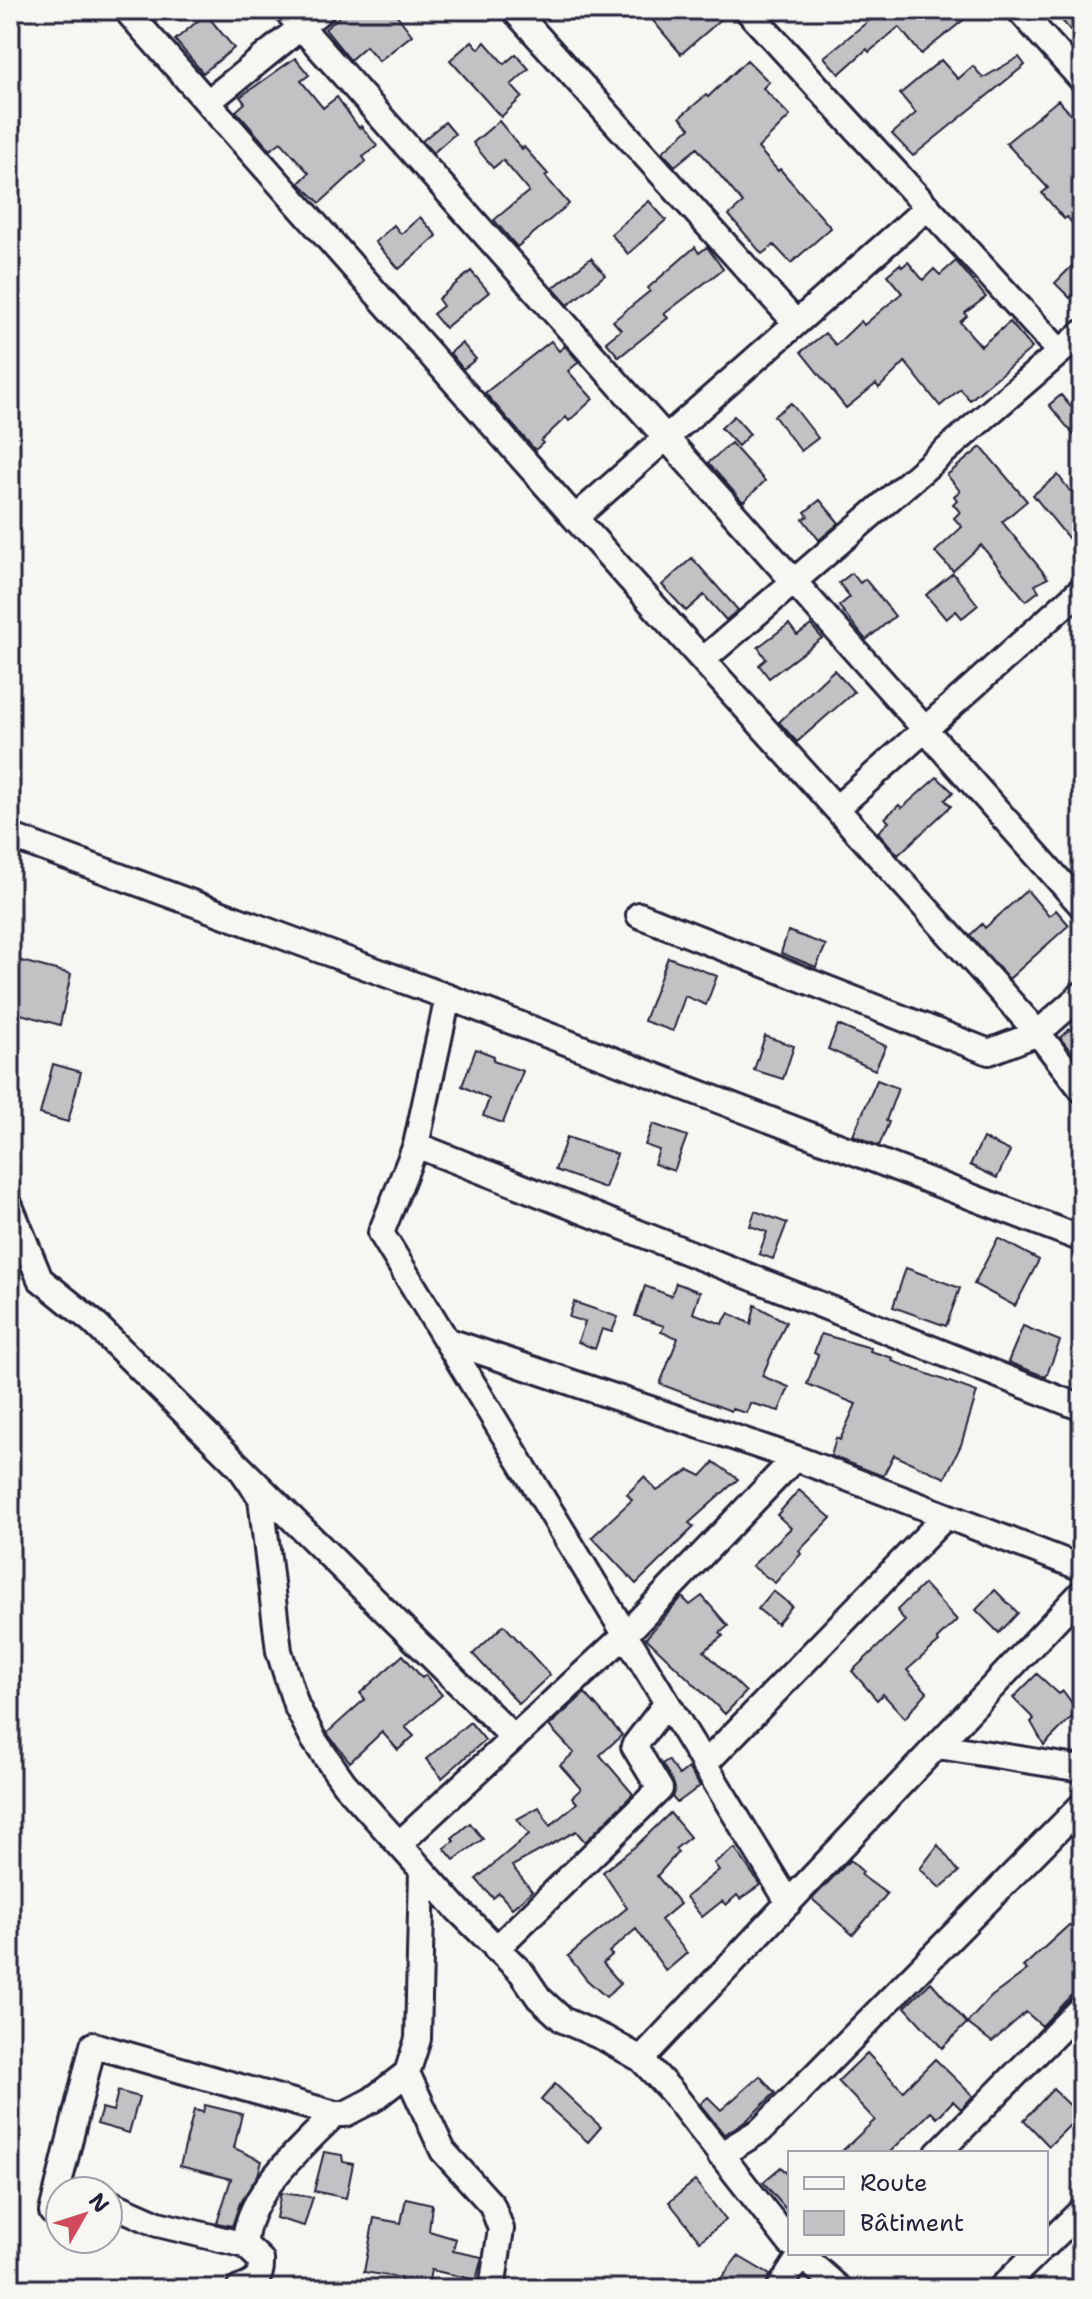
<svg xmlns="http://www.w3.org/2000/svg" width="1092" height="2299" font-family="'Shantell Sans',sans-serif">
	<rect width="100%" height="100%" fill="#f6f6f2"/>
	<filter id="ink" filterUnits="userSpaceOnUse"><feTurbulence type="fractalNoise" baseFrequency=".0125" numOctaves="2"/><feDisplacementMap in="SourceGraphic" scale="16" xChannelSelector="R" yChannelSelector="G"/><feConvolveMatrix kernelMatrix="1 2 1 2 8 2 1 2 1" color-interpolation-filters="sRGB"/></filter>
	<g filter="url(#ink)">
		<path fill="#c2c2c4" stroke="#22223b" stroke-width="2" d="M347,10h46l19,25 -33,26 -13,-15 -16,14 -25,-31z
			M644,10h88l-51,44z
			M882,10h94l-55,44 -22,-27 -30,25 -2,-3 -28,25 -15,-17z
			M1053,10h29v34z
			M206,14l28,34 -31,25 -28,-33z
			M472,41l7,8 6,-7 19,22 12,-10 13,15 -18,16 11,12 -21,20 -51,-57z
			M1019,57l6,8 -112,91 -21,-22 24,-21 -16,-19 41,-34 17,19 15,-13 10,12z
			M295,58l14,17 -8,6 22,27 14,-11 22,31 2,-2 16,20 -14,11 3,4 -46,42 -21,-20 10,-10 -28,-31 -11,8 -34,-39 9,-8 -5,-6z
			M747,60l22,22 -6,6 27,28 -32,32 20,23 2,-2 51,59 -40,35 -17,-18 -12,9 -33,-39 14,-12 -46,-55 -22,18 -13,-14 28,-24 -10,-11 26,-22 2,2z
			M1058,100l24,26v108l-15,-17 -3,2 -22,-26 6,-5 -42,-45z
			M499,121l23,28 2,-2 24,27 -3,2 24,28 -52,43 -23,-27 35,-29 -26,-31 -10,8 -20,-25z
			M445,122l10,12 -22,19 -11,-12z
			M649,201l17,19 -38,34 -17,-20z
			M420,217l17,19 -38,33 -24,-27 19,-17 7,9z
			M695,247l4,6 8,-6 16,22 -59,45 4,4 -49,39 -13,-15 15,-12 -8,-9 37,-30 -2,-3z
			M1082,256v31l-12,11 -15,-15z
			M591,258l14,17 -37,30 -15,-17z
			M956,261l30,36 -21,16 2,3 -7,6 21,24 29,-24 22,26 -62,52 -10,-11 -20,17 -35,-44 -26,26 -3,-4 -30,24 -45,-56 24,-19 11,12 25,-24 3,4 38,-32 -15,-18 13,-11 2,3 6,-5 15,18 11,-11 6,6z
			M471,271l18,21 -44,36 -12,-14 10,-8 -5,-7z
			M551,341l8,10 6,-5 14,16 -11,9 25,28 -24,22 -3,-4 -25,24 2,2 -8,7 -50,-57z
			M462,343l14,16 -13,10 -13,-16z
			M1061,395l9,11 4,-3 8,11v31l-33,-40z
			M791,403l27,35 -17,13 -27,-35z
			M734,416l16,18 -12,12 -17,-18z
			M731,443l34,38 -22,21 -35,-39z
			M981,447l46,54 -25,21 46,56 -13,7 4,6 -13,10 -45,-56 -28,26 -18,-19 27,-25 -8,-9 6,-6 -7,-8 4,-4 -3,-4 6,-5 -13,-16z
			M1058,475l12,16 6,-1 6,8v57l-49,-60z
			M820,500l19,23 -20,17 -16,-21 5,-3 -3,-4z
			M692,558l46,52 -12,10 -22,-25 -18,16 -24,-26z
			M852,573l8,10 5,-4 30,37 -29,24 -27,-34 11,-9 -11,-14z
			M953,573l25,32 -16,13 -6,-7 -10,8 -20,-24z
			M789,624l8,11 14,-10 11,13 -53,40 -10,-13 7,-6 -8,-12z
			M834,670l20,22 -57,50 -18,-20z
			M937,777l16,15 -8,8 6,6 -53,49 -20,-23 11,-10 -4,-4 14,-13 3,3z
			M1027,890l22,26 7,-6 13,15 -60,54 -39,-44 12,-11 3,4z
			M788,931l38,14 -10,22 -35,-14z
			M668,957l49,19 -11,29 -21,-9 -12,35 -29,-10z
			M10,958l61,16 -11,51 -50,-14z
			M838,1025l48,21 -11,24 -47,-21z
			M1071,1028l11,12v25l-22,-27z
			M765,1036l29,10 -11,33 -29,-9z
			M476,1049l18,7 -1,5 30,10 -20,52 -20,-7 6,-17 -27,-13z
			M53,1064l28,8 -13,50 -28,-8z
			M877,1080l21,8 -12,33 3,1 -10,24 -26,-11z
			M653,1124l34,12 -13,35 -20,-7 5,-14 -14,-5z
			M567,1137l50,17 -12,34 -50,-18z
			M983,1138l27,13 -13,27 -27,-13z
			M755,1211l32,12 -14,36 -14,-5 8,-22 -17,-6z
			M998,1238l41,22 -24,46 -41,-22z
			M906,1268l54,20 -14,38 -53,-19z
			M676,1283l24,9 -7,21 29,11 7,-11 22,11 4,-19 31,17 -24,54 27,11 -10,24 -29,-8 -3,10 -15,-4 -1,2 -71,-27 18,-46 -17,-6 3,-6 -29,-10 10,-30 26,10z
			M574,1302l44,15 -6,15 -10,-3 -7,20 -17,-7 7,-20 -16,-5z
			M1023,1326l37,15 -14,36 -38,-15z
			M821,1334l50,14 -1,3 23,7 -1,3 85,31 -16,53 -16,33 -51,-23 -11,21 -52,-20 5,-18 4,2 16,-36 -49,-20 11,-29 -4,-2z
			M714,1462l24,17 -49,44 5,4 -58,57 -44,-47 40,-37 -5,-6 17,-17 13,14 32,-21 12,6z
			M799,1490l32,28 -32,33 2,3 -26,29 -23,-17 39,-38 -14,-13z
			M924,1584l33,36 -20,19 2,3 -32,28 20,22 -22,26 -22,-24 -6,6 -25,-29 53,-50 -8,-11z
			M995,1590l23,23 -19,20 -23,-23z
			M773,1591l19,15 -15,18 -19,-15z
			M702,1596l26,30 -8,7 3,3 -19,15 42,41 -21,22 -79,-76 36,-41 8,8z
			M504,1625l46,50 -31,29 -46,-50z
			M403,1655l19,23 3,-3 17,20 -37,32 9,9 -16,14 -16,-18 -32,30 -23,-29 38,-34 -5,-6z
			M1037,1674l22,20 4,-3 15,20 -34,34 -13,-23 3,-3 -21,-21z
			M585,1693l37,42 -22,20 33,39 -48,48 -9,-11 -64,35 20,25 -20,17 -13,-15 -6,5 -17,-19 53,-45 -12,-15 22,-12 11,19 27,-23 -5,-6 9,-8 -21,-24 14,-12 -25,-27z
			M470,1722l15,18 -43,38 -16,-19z
			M668,1760l11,15 9,-7 12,18 -23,17 -5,-6 3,-9 -2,-6 -11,-18z
			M670,1813l20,24 -15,12 3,3 -21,24 23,28 -19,16 26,33 -21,18 -30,-42 -27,23 3,3 -9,8 18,21 -15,13 -19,-17 -19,-24 59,-48 -24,-36 34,-27z
			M470,1823l13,16 -29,21 -10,-12 10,-7 -2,-3z
			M938,1845l21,27 -19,16 -20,-19z
			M735,1848l25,37 -20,14 -3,-4 -11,10 -4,-4 -20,16 -16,-20 33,-27 -5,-7z
			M850,1860l13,12 -2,3 26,19 -34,41 -41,-36z
			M1069,1925l13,13v46l-40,42 -16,-14 -34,30 -25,-19 24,-26 36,-27 -4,-3z
			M931,1982l36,41 -25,25 -37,-41z
			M867,2053l36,38 32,-32 38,37 -12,13 -8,-8 -16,17 -6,-6 -42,41h-49l35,-33 -37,-39z
			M760,2076l15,17 -29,28 -22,13 -24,-30 8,-7 13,13z
			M555,2084l46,43 -13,15 -47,-42z
			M1053,2089l27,26 -31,31 -25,-26z
			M118,2091l21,6 -10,36 -32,-9 5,-16 11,3z
			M205,2105l37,9 -8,34 28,13 -4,14 -18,28 -8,23 -15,-3 14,-44 -51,-13 14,-56 9,2z
			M324,2152l18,3 1,7 10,2 -7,34 -32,-7z
			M781,2167l9,10v37l-27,-32z
			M695,2181l31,39 -26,21 -31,-39z
			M281,2193l32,4 -9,29 -28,-8z
			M406,2198l26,6 -3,27 27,8 -3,12 29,6 -6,23 -45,-10 -3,15 -27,-3v-4l-37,-6 10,-54 27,5z
			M738,2256l32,19 -6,14h-51z"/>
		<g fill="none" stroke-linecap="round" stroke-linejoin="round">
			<g stroke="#22223b" stroke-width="30">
				<path id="street" d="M126,10l449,508 463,515 44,57
					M286,10l796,896
					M514,10l282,313
					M747,10l313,342
					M1019,10l63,70
					M208,102l114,-92
					M575,518l353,-311
					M704,659l378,-326
					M837,808l245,-219
					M10,836l438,161 634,242
					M639,915l350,137 49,-19 44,-39
					M448,997l-32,148 -35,88 408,670
					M416,1145l666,263
					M10,1206l30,73 52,42 422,417
					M446,1340l349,118 287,110
					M241,1469l20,29 18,153 17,54 18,35 30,43 114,127 64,63 17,25 24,22 41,18 37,21 30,32 119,152
					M938,1746l144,23
					M704,1765l242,-249
					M399,1844l226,-209 170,-177
					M496,1949l164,-160 -26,-43 33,-43
					M641,2059l441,-467
					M407,2073l36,78 49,54 9,24 -8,53
					M938,2153l144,-146
					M720,2155l41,-25 321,-325
					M108,2202l50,22 87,21c-1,-49 58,-99 90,-131
					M52,2212l41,-167 242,69h10l27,-14 35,-27 11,-34 4,-169
					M1046,2245l36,-35
					M799,2253l41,36
					M239,2289c17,-6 23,-11 22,-29l-16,-15
					M779,2289l22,-34
					M1000,2289l37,-36"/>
			</g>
			<use href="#street" stroke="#f6f6f2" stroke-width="24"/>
		</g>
	</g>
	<rect width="1092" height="2299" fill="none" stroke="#f6f6f2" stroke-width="40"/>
	<rect x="20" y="20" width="1052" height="2259" fill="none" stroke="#22223b" stroke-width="3" filter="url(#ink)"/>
	<rect x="788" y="2151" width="260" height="104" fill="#f6f6f2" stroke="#a1a1a9" stroke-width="2"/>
	<rect x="804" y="2177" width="40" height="12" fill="#f6f6f2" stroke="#a1a1a9" stroke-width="2"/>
	<text x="860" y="2191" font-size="24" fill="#22223b">Route</text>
	<rect x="804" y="2211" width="40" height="24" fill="#c2c2c4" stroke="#a1a1a9" stroke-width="2"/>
	<text x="860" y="2231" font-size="24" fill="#22223b">Bâtiment</text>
	<g transform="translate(84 2215) rotate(51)"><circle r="38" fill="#f6f6f2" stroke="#a1a1a9" stroke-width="2"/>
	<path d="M0-6L14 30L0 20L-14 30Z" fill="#d1495b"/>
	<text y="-12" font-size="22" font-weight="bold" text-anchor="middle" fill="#22223b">N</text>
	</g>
</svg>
